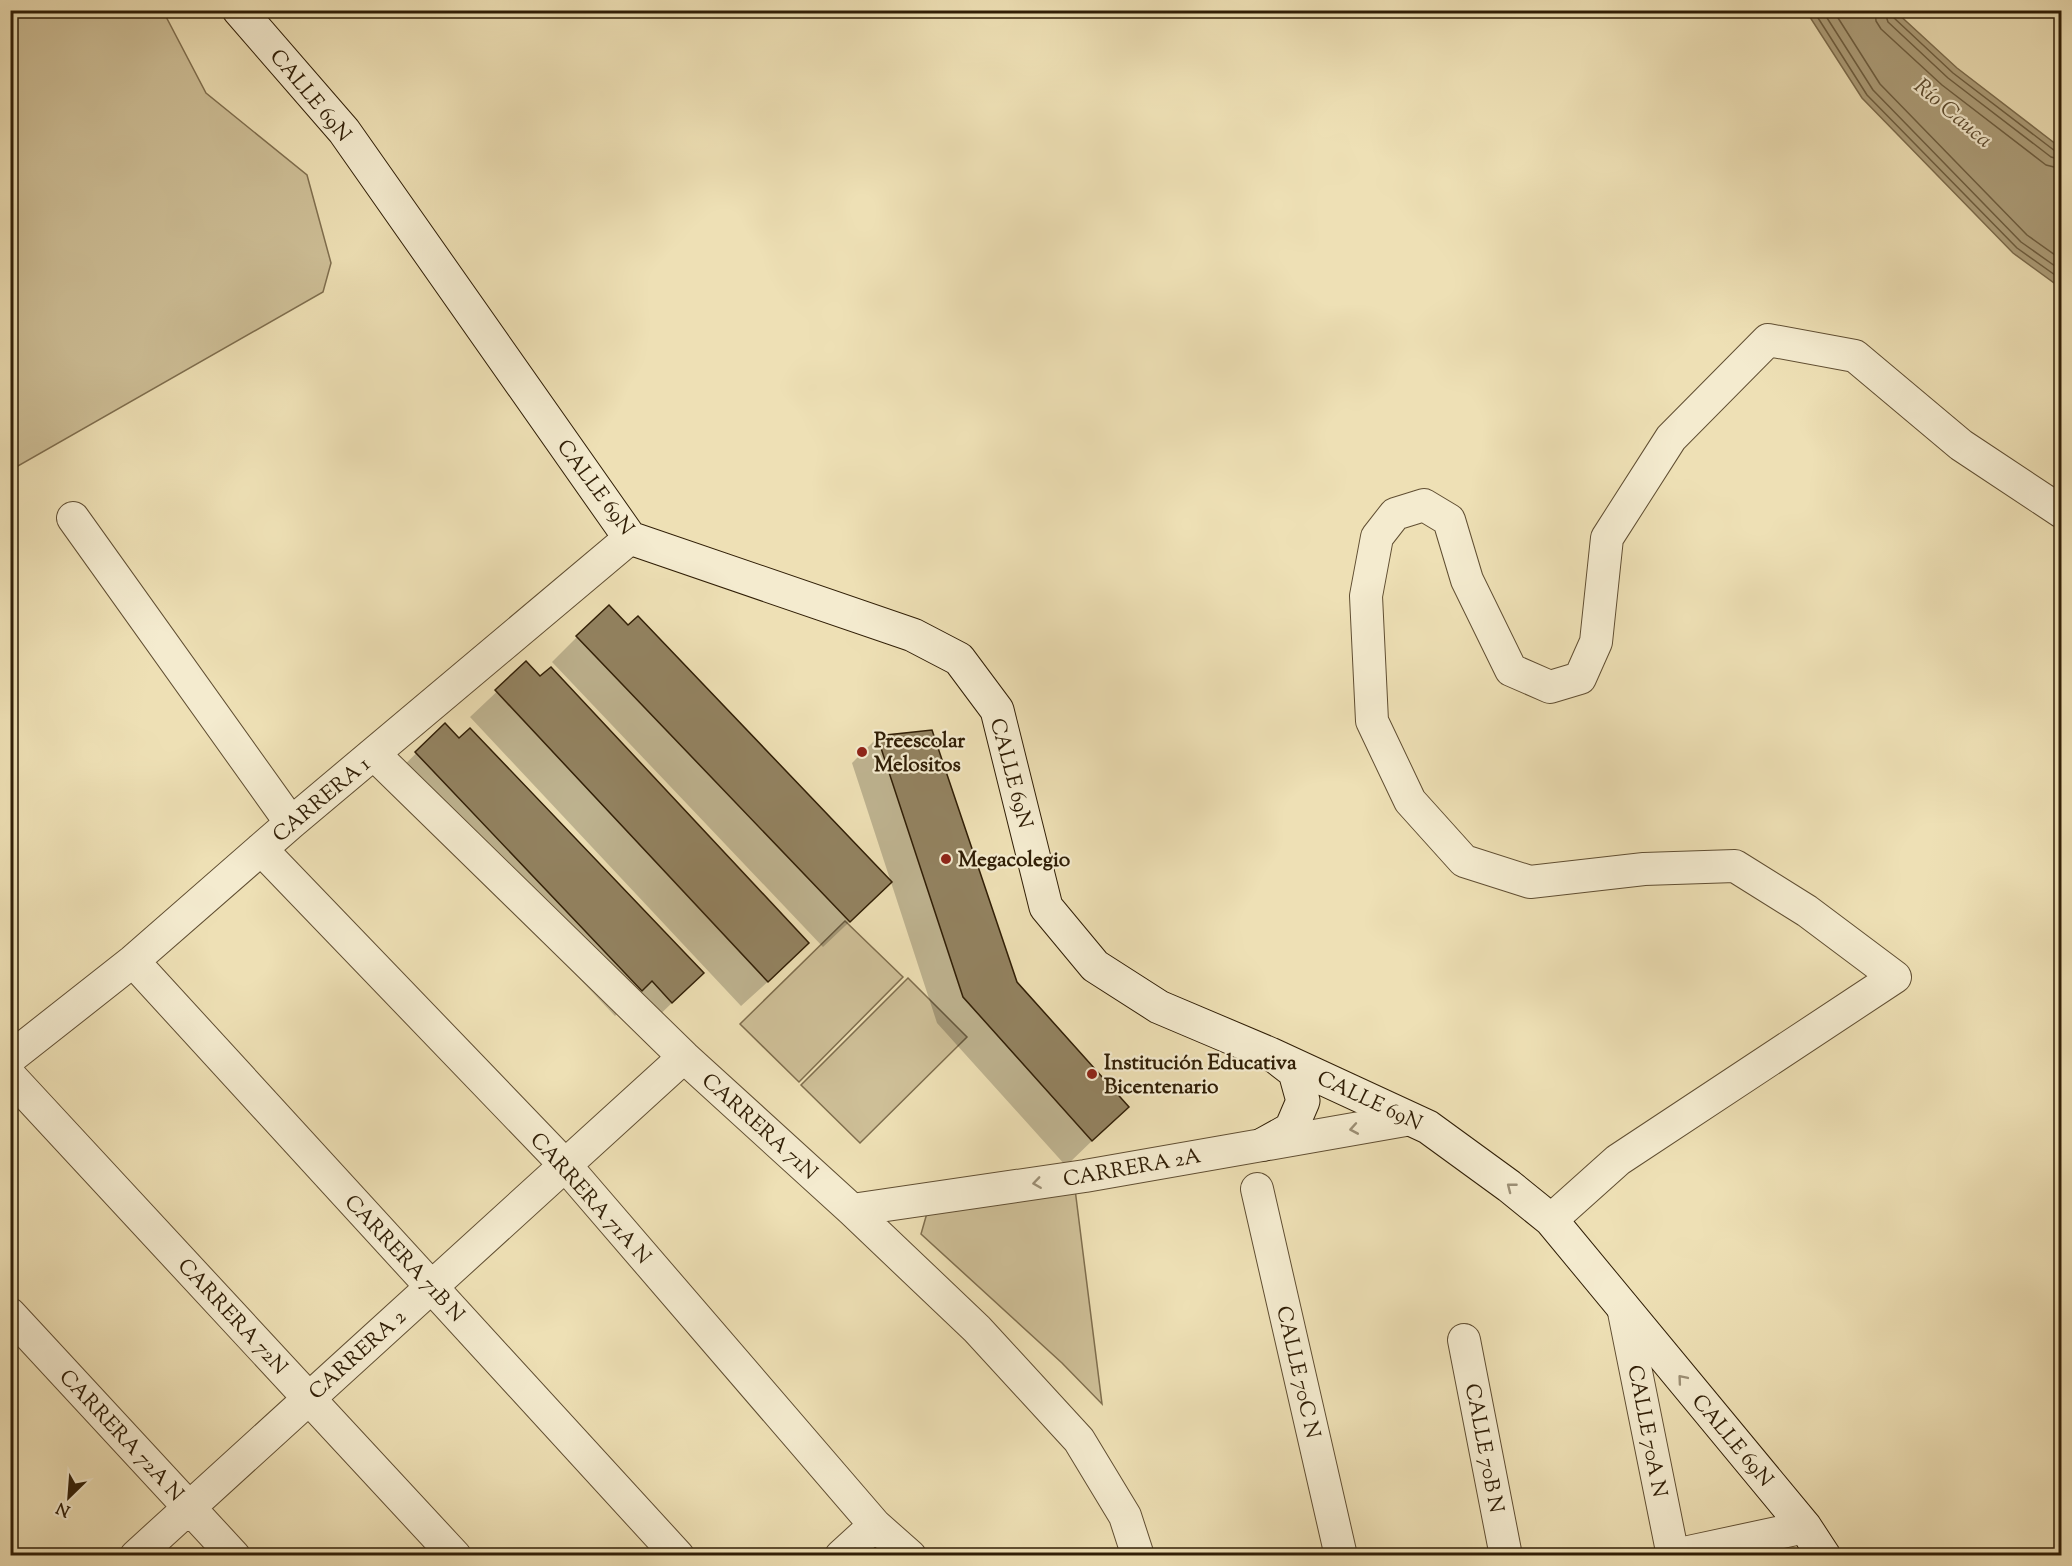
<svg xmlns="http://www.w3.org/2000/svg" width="2072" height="1566" font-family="'Sorts Mill Goudy',serif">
	<rect width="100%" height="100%" fill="#eee0b5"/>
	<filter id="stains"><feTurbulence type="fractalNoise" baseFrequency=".00333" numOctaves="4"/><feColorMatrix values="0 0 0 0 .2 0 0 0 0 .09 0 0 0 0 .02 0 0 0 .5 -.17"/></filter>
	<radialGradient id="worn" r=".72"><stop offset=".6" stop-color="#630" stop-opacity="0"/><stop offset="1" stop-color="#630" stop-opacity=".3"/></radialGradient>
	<path fill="#cebf97" stroke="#7f6e4e" stroke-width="1.5" d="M11,10l152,1 43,82 101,82 24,88 -8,29 -312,178z
		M845,921l58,56 -104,105 -59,-58z
		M908,978l59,59 -107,106 -59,-58z
		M1075,1189l27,215 -40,-41 -141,-129 6,-21z"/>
	<path fill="#ad9e7a" stroke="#7b6b4c" stroke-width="1.5" d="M1806,11h89l62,57 104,80v140l-48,-35 -151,-155z"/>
	<path fill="#0003" d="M577,637l287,271 -41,39 -271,-285z
		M526,664l256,305 -41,37 -271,-289z
		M445,725l231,274 -30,29 -21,-22 -10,10 -225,-237z
		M931,732l85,250 111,125 -61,59 -129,-143 -85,-260 25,-25z"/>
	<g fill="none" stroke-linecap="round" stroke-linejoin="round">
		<path stroke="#6e5e40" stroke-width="1.5" d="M1813,10l54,85 150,153 45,32
			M1822,10l51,80 148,152 41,29
			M1833,10l47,74 147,151 35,25
			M1875,10l1,11 5,8 61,56 104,80 16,4
			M1884,10l4,12 60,56 103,79 11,3
			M1891,10l2,7 60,56 102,78 7,1"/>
	</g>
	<path fill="#938361" stroke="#301e06" stroke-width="1.5" d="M609,605l19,20 10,-9 254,266 -42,40 -274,-286z
		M526,661l14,15 11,-9 258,276 -41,39 -273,-292z
		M445,723l14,15 11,-10 234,245 -32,30 -20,-22 -10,10 -227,-239z
		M932,730l85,252 112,125 -37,34 -129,-144 -86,-261z"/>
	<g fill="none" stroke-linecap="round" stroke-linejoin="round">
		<g stroke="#604e32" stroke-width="34">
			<path id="street" d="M73,518l218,305
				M374,754l310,303 168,153 125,119 102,111 46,76 13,40
				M261,849l304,316 310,360 35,31
				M133,961l545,595
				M10,1058l123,-97 158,-138 339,-285
				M10,1076l445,480
				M1257,1189l84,367
				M852,1210l233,-34 326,-57
				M1551,1220l67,-60 277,-183 -88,-66 -72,-45 -91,3 -114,13 -66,-21 -54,-60 -38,-80 -6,-125 11,-59 18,-23 29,-9 25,15 18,60 44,90 39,17 30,-9 16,-36 11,-104 64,-100 97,-98 87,16 106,89 101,67
				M1623,1307l50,249
				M10,1314l224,242
				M1464,1340l42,216
				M136,1556l548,-499
				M841,1556l34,-31
				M1670,1556l135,-29"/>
		</g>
		<g stroke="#301e06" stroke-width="35">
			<path id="secondary" d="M239,10l105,121 286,407 283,97 46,24 38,51 49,197 49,59 64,41 111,47 158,73 81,59 42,34 254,307 19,29
				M1264,1144l27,-15 12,-28 -8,-29 -18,-14"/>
		</g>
		<use href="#street" stroke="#f4ebcf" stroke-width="32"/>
		<use href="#secondary" stroke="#f4ebcf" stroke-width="33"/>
	</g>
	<defs><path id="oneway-chevron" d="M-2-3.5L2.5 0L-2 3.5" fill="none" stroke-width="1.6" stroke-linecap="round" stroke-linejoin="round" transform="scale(1.5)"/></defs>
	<g stroke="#9c8f75">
		<use href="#oneway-chevron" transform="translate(1354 1129) rotate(170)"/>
		<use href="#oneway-chevron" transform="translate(1037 1183) rotate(172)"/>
		<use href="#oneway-chevron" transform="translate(1511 1187) rotate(-142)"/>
		<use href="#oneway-chevron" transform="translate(1682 1379) rotate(-130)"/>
	</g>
	<g fill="#8f2418" stroke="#f4ebcf" stroke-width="2">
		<circle cx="862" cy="752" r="6"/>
		<circle cx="946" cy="859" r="6"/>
		<circle cx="1092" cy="1074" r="6"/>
	</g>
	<g text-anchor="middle" stroke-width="4.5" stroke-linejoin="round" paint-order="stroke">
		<g font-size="21" fill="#301e06" stroke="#f4ebcf">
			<text transform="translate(311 95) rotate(50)" y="7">CALLE 69N</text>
			<text transform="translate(596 487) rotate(53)" y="7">CALLE 69N</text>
			<text transform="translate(1012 773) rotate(75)" y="7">CALLE 69N</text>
			<text transform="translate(321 799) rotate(-40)" y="7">CARRERA 1</text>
			<text transform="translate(1370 1100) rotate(25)" y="7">CALLE 69N</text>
			<text transform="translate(760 1126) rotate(42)" y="7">CARRERA 71N</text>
			<text transform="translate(1132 1167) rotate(-10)" y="7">CARRERA 2A</text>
			<text transform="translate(591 1198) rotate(48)" y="7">CARRERA 71A N</text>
			<text transform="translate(405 1258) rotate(47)" y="7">CARRERA 71B N</text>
			<text transform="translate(233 1316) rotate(47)" y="7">CARRERA 72N</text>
			<text transform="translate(357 1354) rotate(-42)" y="7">CARRERA 2</text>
			<text transform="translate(1299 1372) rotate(77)" y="7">CALLE 70C N</text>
			<text transform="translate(1648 1431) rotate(79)" y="7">CALLE 70A N</text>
			<text transform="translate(122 1435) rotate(47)" y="7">CARRERA 72A N</text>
			<text transform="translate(1733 1440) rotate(50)" y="7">CALLE 69N</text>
			<text transform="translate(1485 1448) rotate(79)" y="7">CALLE 70B N</text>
		</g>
		<g font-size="21" font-weight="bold" fill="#301e06" stroke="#f4ebcf" text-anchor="start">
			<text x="874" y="747">Preescolar<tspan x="874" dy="24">Melositos</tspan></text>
			<text x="958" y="866">Megacolegio</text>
			<text x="1104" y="1069">Institución Educativa<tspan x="1104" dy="24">Bicentenario</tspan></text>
		</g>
		<g font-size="22" font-style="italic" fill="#5c4b2f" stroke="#f4ebcf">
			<text transform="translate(1954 112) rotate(40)" y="8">Río Cauca</text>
		</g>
	</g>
	<rect width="2072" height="1566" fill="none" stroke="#eee0b5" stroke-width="36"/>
	<rect x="12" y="12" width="2048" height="1542" fill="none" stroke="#301e06" stroke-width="3"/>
	<rect x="18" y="18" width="2036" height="1530" fill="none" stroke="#301e06" stroke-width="1.5"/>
	<g transform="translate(69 1497) rotate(205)" stroke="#f4ebcf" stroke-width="4.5" paint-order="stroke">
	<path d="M0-4.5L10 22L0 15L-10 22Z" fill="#301e06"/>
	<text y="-9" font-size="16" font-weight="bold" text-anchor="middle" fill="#301e06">N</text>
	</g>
	<rect width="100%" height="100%" filter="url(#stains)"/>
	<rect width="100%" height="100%" fill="url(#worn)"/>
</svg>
